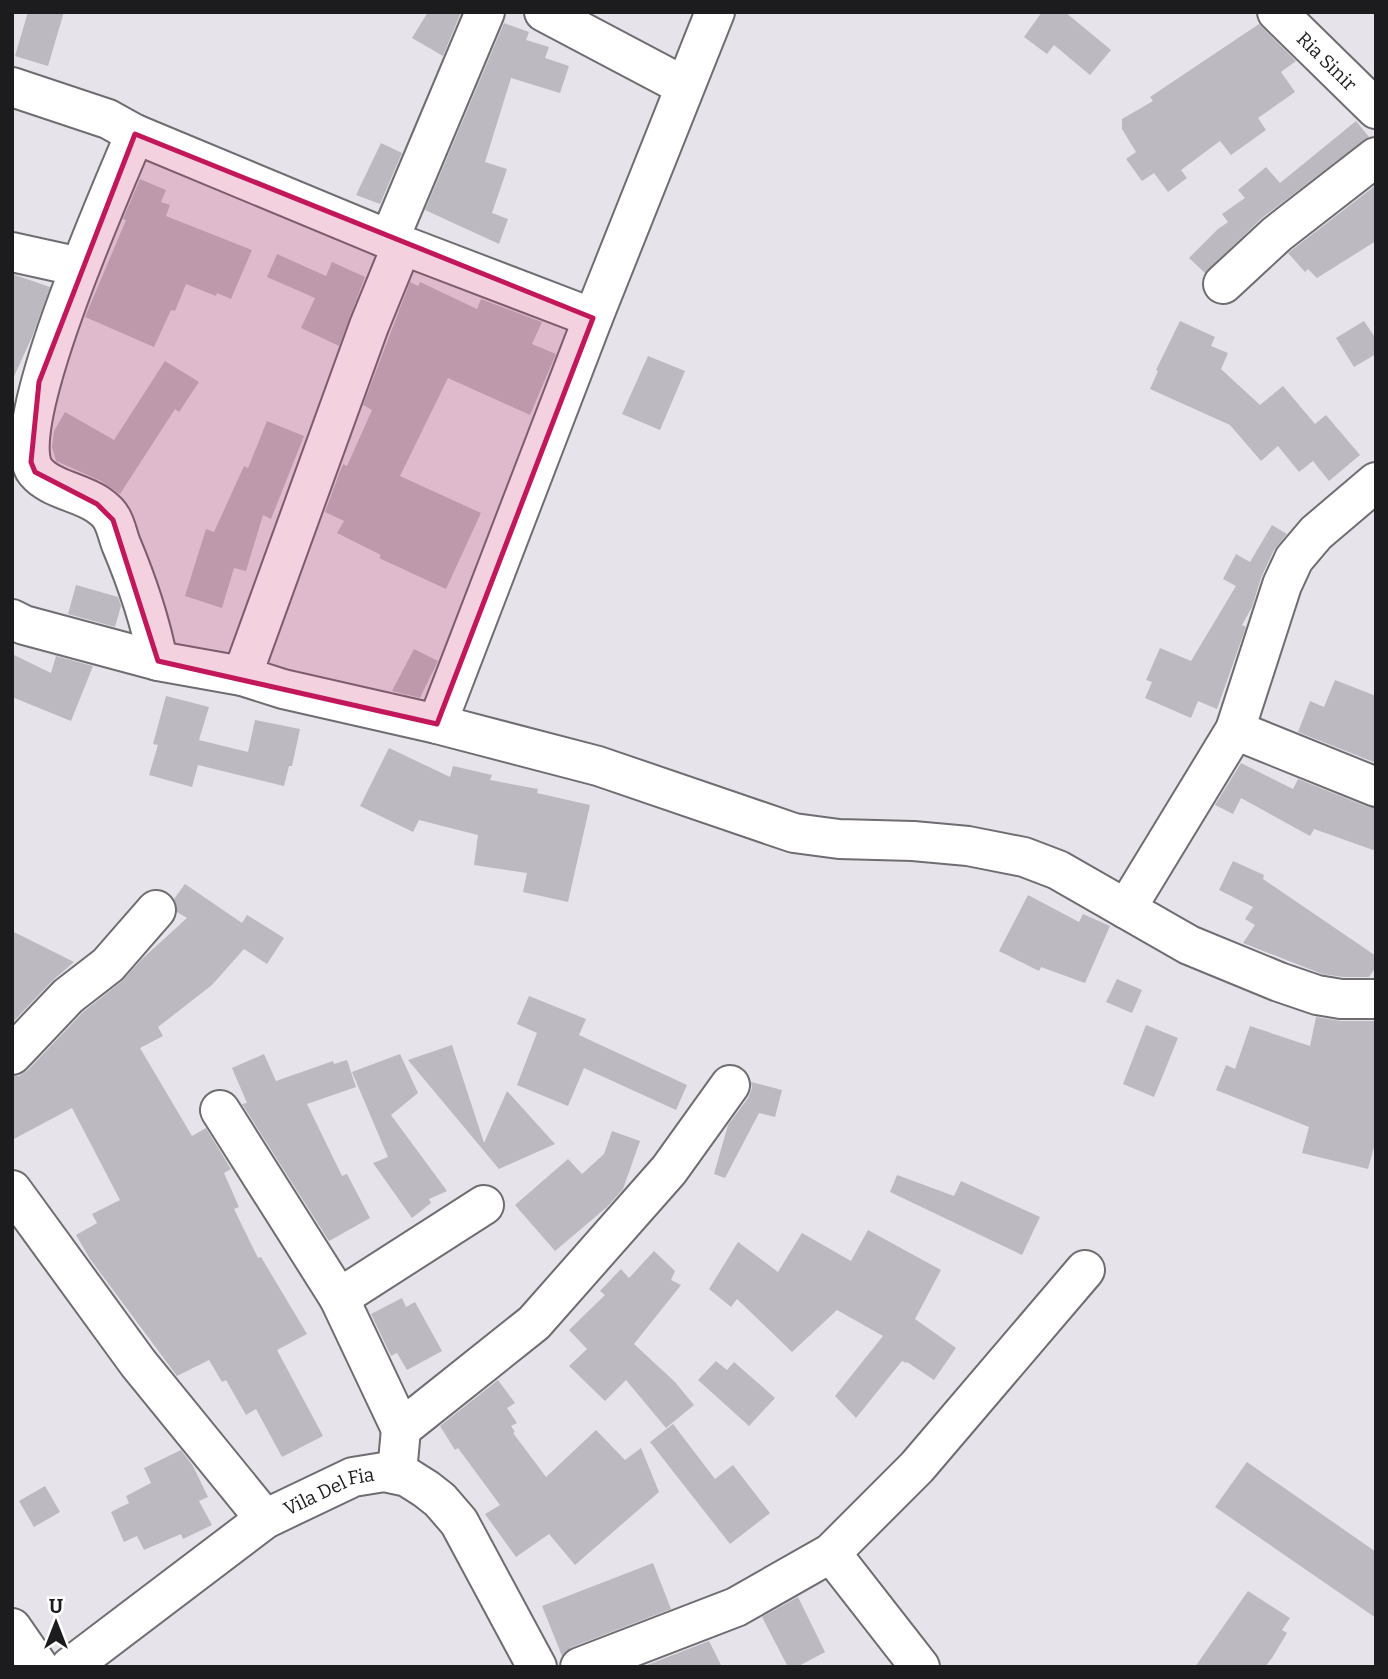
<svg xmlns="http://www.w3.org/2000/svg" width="1388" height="1679" font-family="Bitter,serif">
	<rect width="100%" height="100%" fill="#e6e3ea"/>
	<path fill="#bcbac0" d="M28,12h36l-16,54 -33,-10z
		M428,12h33l-18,44 -31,-18z
		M1042,12h23l46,38 -21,25 -36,-30 -7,9 -23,-17z
		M504,23l25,9 -3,8 23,7 -4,11 24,8 -9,27 -49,-15 -26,84 22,7 -15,44 16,6 -9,25 -74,-34z
		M1259,24l37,37 -15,11 14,20 -37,26 8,12 -35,25 -11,-14 -39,29 6,8 -19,14 -14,-19 -12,8 -16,-22 10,-7 -14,-23v-10l31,-18 -3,-4z
		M1356,121l13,16 -106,80 -58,56 -16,-15 29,-29 10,-7 -6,-8 23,-16 -7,-8 28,-23 14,16z
		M381,143l21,10 -22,51 -24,-9z
		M140,179l26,11 -5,12 9,3 -4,11 86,34 -21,49 -14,-6 -1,3 -30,-12 -11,27 -4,-1 -17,37 -69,-30 41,-97 -3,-1z
		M1376,185v56l-59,37 -9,-9 -3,3 -17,-19z
		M277,254l49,22 6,-14 33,15 -26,69 -38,-18 14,-30 -48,-21z
		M12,274l38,13 -18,50 -20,44z
		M410,282l8,4 2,-4 57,27 4,-10 61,23 -10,22 24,10 -26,61 -82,-37 -48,98 81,37 -35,76 -67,-31 2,-3 -44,-22 7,-12 -19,-9 15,-41 3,-7 4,2 25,-56 -9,-5z
		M1180,321l35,16 -4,9 17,7 -7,16 39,36 23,-19 32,38 11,-9 34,40 -31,26 -16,-20 -14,11 -21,-26 -17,15 -31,-36 -80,-36 8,-18 -2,-1z
		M1364,321l12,18v15l-22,13 -18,-29z
		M648,356l37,15 -25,59 -38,-16z
		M165,361l34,21 -20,30 -4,-3 -55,85 -19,-13 -45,-20 -4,-14 2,-16 11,-19 49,28z
		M267,421l37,15 -33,83 -8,-4 -17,56 -12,-3 -12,40 -37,-12 21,-67 8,3 30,-66 4,2z
		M1272,525l15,9 -13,16 -13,28 -9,29 -10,18 4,2 -29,82 -19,-8 -7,17 -46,-20 7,-16 -6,-2 14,-32 31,13 45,-75 -13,-7 13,-25 14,8z
		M76,585l42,12 3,9 -6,21 -47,-13z
		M414,649l24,12 -18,37 -28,-7z
		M12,654l39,19 5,-17 37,10 -22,55 -59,-24z
		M1335,680l41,16v67l-78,-31 12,-31 14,6z
		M166,696l43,11 -10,33 49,12 7,-32 45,9 -8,37h-3l-5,20 -86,-21 -6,22 -43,-12 9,-30 -5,-1z
		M389,748l61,29 3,-11 39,9 -2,5 48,9 -1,4 53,12 -22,97 -45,-10 4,-19 -53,-8 4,-30 -59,-15 -6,12 -53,-26z
		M1241,763l52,26 5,-10 70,28 8,1v43l-62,-22 -4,7 -69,-38 -8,16 -18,-9z
		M1233,861l31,14 -1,4 113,77v11l-7,10h-26l-21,-3 -79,-31 12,-18 -10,-6 8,-12 -34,-17z
		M185,884l57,39 5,-8 37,23 -17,26 -23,-15 -32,36 -54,42 5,9 -23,12 52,88 14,-8 25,41 -7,4 15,34 -5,2 24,49 3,-1 46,77 -30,16 46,86 -41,21 -26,-48 -10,6 -20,-35 -4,2 -13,-22 -32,16 -87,-117 -14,-24 21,-12 -5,-9 28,-14 -48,-92 -60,32v-64h7l9,-6 55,-58 38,-30 21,-23 45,-41 -10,-6 -3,-13z
		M1028,895l51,27 4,-8 27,12 -25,57 -44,-16 -2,4 -40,-20z
		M12,931l62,31 -22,19 -40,42z
		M1117,979l25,11 -10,23 -26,-11z
		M529,996l57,23 -7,16 108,50 -11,25 -92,-42 -16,38 -51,-21 20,-52 -20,-9z
		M1316,1017l25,4h35v119l-8,29 -66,-16 7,-26 -93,-37 10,-25 9,4 15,-43 60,20z
		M1146,1025l32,13 -24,59 -31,-13z
		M452,1045l32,98 23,-52 48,53 -56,25 -91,-109z
		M264,1054l12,27 57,-20 1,3 13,-4 9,27 -49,17 35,72 5,-2 23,44 -41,23 -87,-137 5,-1 -15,-35z
		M400,1054l18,39 -27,22 56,76 -18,8 2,4 -19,15 -39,-55 15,-6 -36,-85z
		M751,1082l31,8 -7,27 -16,-4 -34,65 -11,-4 14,-49 20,-27 4,-10z
		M612,1131l28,10 -17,48 -16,18 -52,44 -40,-46 53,-46 14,15 22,-20z
		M897,1175l57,21 7,-15 79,36 -18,38 -132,-63z
		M868,1230l73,40 -26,49 41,29 -22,32 -27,-18 -1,1 -4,-2 -46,57 -21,-22 48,-60 -46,-26 -45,42 -55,-53 -6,8 -22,-18 29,-47 40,30 24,-39 49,28z
		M654,1251l21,20 -4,9 10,5 -47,59 41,38 19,23 -28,23 -40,-48 -21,21 -36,-35 18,-17 -18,-19 36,-35 -5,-4 21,-22 8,9z
		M402,1298l4,9 9,-5 27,49 -35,19 -10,-17 -6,3 -20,-42z
		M716,1361l11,9 7,-8 41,36 -26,28 -51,-46z
		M498,1380l17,23 -8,5 10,15 -6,3 4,6 -2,1 33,44 50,-47 29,30 16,-12 18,44 -84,73 -26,-31 -33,23 -31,-43 15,-9 -42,-57 -3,2 -15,-24z
		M673,1424l42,55 18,-14 37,48 -40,31 -80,-102z
		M181,1450l12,16 15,31 -9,4 13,24 -29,14 -2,-5 -37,16 -7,-14 -13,6 -13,-30 18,-9 -3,-7 25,-13 -7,-15z
		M1247,1462l129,90v66l-161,-111z
		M45,1486l15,26 -26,15 -15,-26z
		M653,1563l18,46 -99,38 -10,9 -20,-50z
		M1248,1591l42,27 -8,12 5,3 -15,25 -7,9h-70z
		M798,1597l27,55 -28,15h-9l-26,-50z
		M709,1641l13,26h-80z"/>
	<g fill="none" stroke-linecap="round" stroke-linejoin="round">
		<g stroke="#6f6c72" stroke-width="42">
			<g id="minor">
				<path d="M544,12l140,74"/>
				<path id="s1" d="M1277,12l99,97"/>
				<path d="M12,87l96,32 27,15 267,111 191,73"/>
				<path d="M135,134c-20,49 -133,300 -99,338 14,17 43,20 61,32 6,4 12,9 15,15 4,7 6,17 9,25 16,38 29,76 37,117"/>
				<path d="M389,240l96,-228"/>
				<path d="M12,252l68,15"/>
				<path d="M1223,284l54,-50 99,-77"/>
				<path d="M12,619l12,6 134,36 84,15 41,13 154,35 161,42 196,67 45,6 74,2 55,5 56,11 34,13 131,75 90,37 38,13 24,4h35"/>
				<path d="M242,676l127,-350 33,-81"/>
				<path d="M437,724l156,-406 122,-306"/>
				<path d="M1235,730l141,57"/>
				<path d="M1126,909l109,-179 47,-145 12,-26 22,-26 60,-51"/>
				<path d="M12,1055l56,-59 40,-31 48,-55"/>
				<path d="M220,1110l119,188 62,131"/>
				<path d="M12,1190l126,173 127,156"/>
				<path d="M339,1298l145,-93"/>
				<path d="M397,1473l4,-44 133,-106 135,-153 61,-85"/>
				<path d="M831,1553l89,114"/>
				<path d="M12,1628l27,39"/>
				<path id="s2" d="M70,1667l195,-148 88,-42 31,-5 23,5 19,12 14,11 19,22 78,145"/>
				<path d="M580,1667l156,-60 95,-54 86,-86 168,-197"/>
			</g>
		</g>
		<use href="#minor" stroke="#fff" stroke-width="38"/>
	</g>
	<path fill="#c2185b" fill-opacity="0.2" stroke="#c2185b" stroke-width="5" stroke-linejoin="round" d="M135,134l458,184 -156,406 -279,-63 -45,-141 -16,-16 -62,-32 -4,-10 8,-80z"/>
	<g text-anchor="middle" stroke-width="5" stroke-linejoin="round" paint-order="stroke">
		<g font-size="19" fill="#1c1b1e" stroke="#fff">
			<text dy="7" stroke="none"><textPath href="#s1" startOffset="70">Ria Sinir</textPath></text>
			<text dy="7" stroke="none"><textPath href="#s2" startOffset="315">Vila Del Fia</textPath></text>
		</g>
	</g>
	<rect width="1388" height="1679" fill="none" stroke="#1c1b1e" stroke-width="28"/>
	<g transform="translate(56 1623)" stroke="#ffffff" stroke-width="5" paint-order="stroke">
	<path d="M0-5L12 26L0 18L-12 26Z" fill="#1c1b1e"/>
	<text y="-10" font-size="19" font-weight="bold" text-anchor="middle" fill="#1c1b1e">U</text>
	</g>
</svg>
